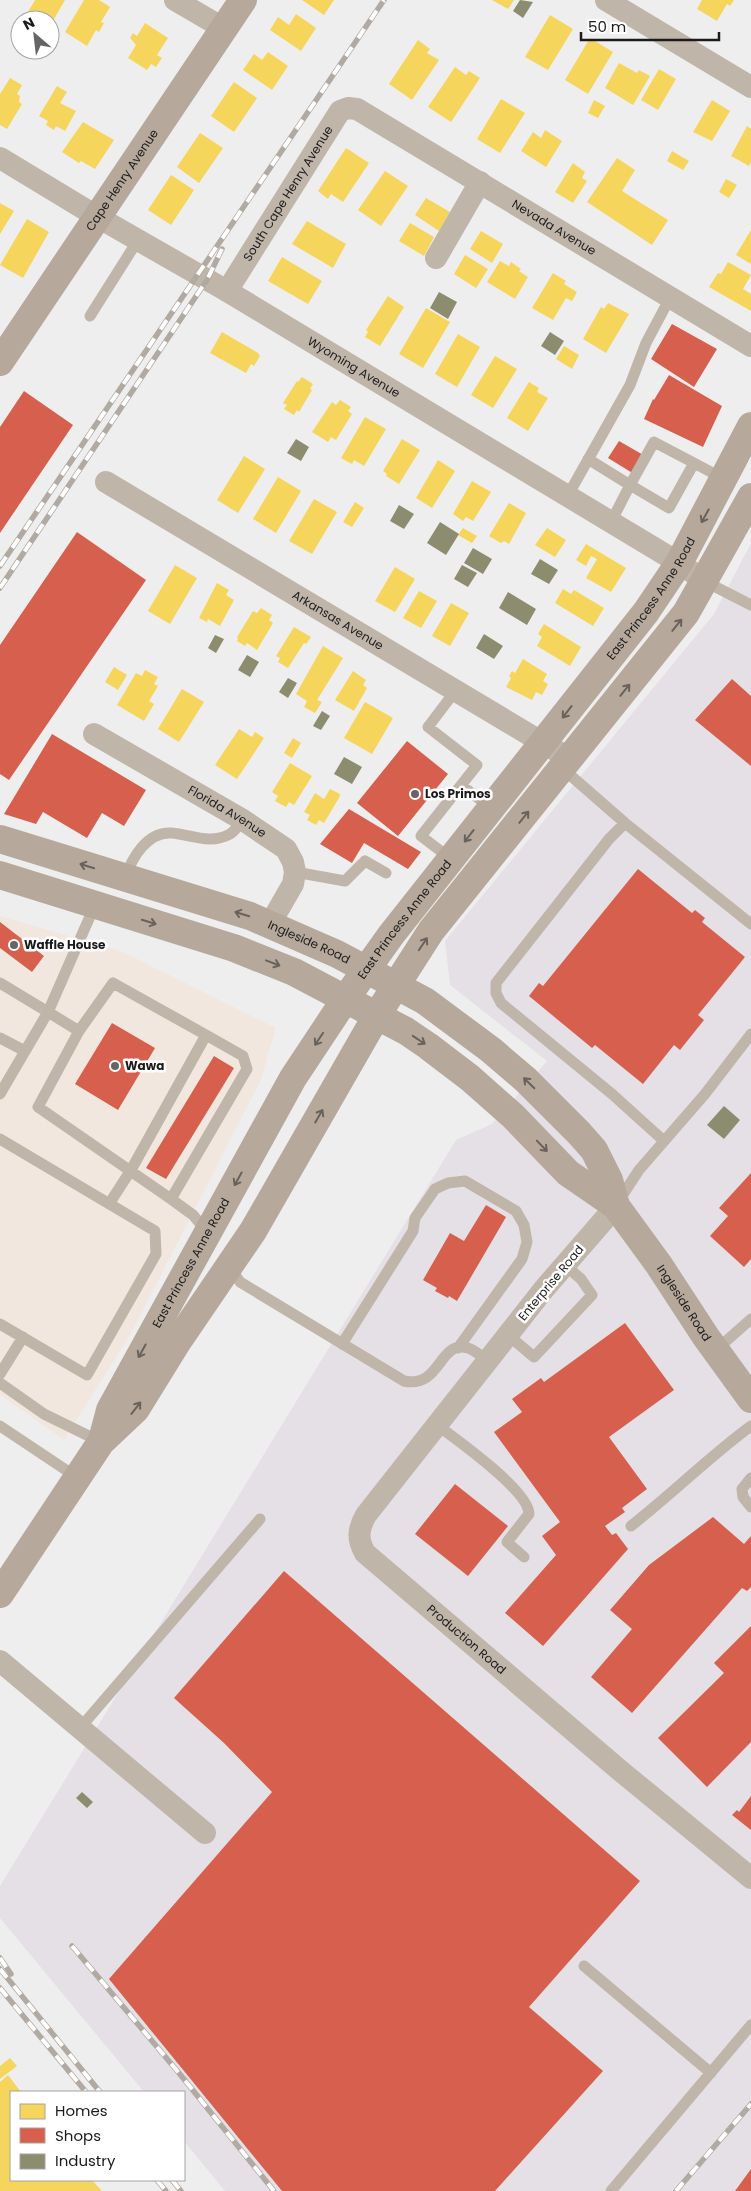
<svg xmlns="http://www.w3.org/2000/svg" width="751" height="2191" font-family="Poppins,sans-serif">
	<rect width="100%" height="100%" fill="#efeeef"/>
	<path fill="#f2e7de" d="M0,916l121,35 155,77 -15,52 -129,252 -68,108 -64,-45z"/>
	<path fill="#e4e0e5" d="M751,543v1648h-526l-41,-50v-49h-40l-144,-174v-32l456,-746 36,-16 55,-63 -97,-76 -5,-44 269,-327z"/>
	<path fill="#f6d55c" d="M35,0h30l-15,26v-6h-16l-8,-5z
		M84,0h15l11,7 -9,15 3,1 -5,9 -3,-2 -9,16 -22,-14z
		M302,0h32l-10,15z
		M492,0h22l-6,9z
		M702,0h32l-4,6 -3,-2 -10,17 -20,-12z
		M296,14l20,14 -15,23 -31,-21 8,-13 11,8z
		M550,15l23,14 -25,41 -23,-13z
		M145,23l23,15 -11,17 5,3 -6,9 -5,-3 -4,6 -19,-12 8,-13 -6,-7 3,-5 4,3z
		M590,38l23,14 -25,42 -23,-14z
		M418,40l12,9 -3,4 12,7 -27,40 -23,-16z
		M268,52l20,14 -16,24 -29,-20 11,-16 8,6z
		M619,63l18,10 2,-3 11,6 -17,29 -28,-17z
		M455,67l11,8 3,-4 11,7 -29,44 -23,-15z
		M659,69l17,10 -18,31 -17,-10z
		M10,78l12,7 -5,9 3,2 -1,6 3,2 -15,25 -7,-4v-31z
		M234,82l23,16 -23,34 -23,-16z
		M57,86l10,6 -7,11 16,8 -11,20 -9,-5 -2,4 -8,-5 2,-4 -9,-5z
		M501,99l24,14 -25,40 -23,-14z
		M594,100l11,6 -7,12 -10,-5z
		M712,100l18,11 -18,30 -19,-9z
		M83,122l31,18 -19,29 -14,-8 -2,2 -17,-11z
		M747,126l4,3v33l-2,4 -18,-10z
		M545,130l17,11 -16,26 -25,-16 12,-19 8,6z
		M200,133l23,15 -24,35 -22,-16z
		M346,148l23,15 -26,39 -12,-8 -3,5 -10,-8z
		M672,151l17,10 -6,9 -16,-9z
		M617,158l18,12 -13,21 46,29 -16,25 -65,-43z
		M573,163l12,9 -3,6 5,3 -14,22 -18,-11z
		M385,171l23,15 -27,40 -23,-16z
		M171,175l23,15 -23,35 -23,-15z
		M726,179l11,6 -8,13 -10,-6z
		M426,198l24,14 -11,19 -24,-16z
		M0,203l14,8 -14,23z
		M27,219l22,13 -26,46 -23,-13z
		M307,221l39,23 -13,24 -41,-24z
		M410,223l24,14 -10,19 -25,-15z
		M751,230v34l-15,-9z
		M481,231l22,13 -11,19 -22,-14z
		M465,255l23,14 -12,19 -22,-14z
		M282,257l40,24 -14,23 -40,-23z
		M500,261l9,5 2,-4 10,7 -2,2 9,6 -13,22 -28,-17z
		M728,262l23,13 -8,14 8,5v17l-42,-24 9,-14 3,1z
		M553,273l13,8 -2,3 13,8 -5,9 -6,-3 -13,22 -21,-12z
		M388,296l16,11 -24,39 -15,-9 3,-5 -2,-2z
		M608,303l21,11 -23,39 -23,-14 18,-32 3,2z
		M426,308l24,14 -27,46 -24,-14z
		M222,332l36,21 2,3 -6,10 -3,-2 -5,9 -36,-20z
		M458,334l22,13 -23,40 -22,-13z
		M564,346l15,9 -7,14 -16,-10z
		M495,356l22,13 -24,39 -22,-13z
		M302,377l11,7 -3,5 2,1 -13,22 -2,-2 -3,5 -10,-6 3,-4 -4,-2 14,-22 1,1z
		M529,382l10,6 -2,4 11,6 -20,33 -21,-13z
		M340,400l11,7 -3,4 4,3 -16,26 -5,-3 -3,5 -16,-10 20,-30 4,3z
		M365,417l21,12 -22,37 -10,-6 -2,4 -11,-6z
		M402,439l18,11 -21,34 -13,-8 1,-2 -4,-3z
		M244,456l21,13 -27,44 -21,-13z
		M438,460l17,11 -23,37 -16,-10z
		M278,477l23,14 -25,42 -23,-14z
		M472,481l19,11 -18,29 -7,-4 -3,4 -10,-7z
		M314,499l23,13 -25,42 -23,-13z
		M355,502l9,6 -12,19 -9,-5z
		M509,503l17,10 -17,31 -5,-3 -3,2 -12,-7z
		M463,528l14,8 -5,7 -14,-8z
		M547,528l19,12 -11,17 -20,-12z
		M586,544l40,24 -15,24 -25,-14 11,-19 -6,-3 -5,10 -10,-6z
		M175,565l22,13 -27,46 -22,-13z
		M395,567l20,12 -20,33 -20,-11z
		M217,583l12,7 -3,5 8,5 -14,26 -12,-7 -1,3 -8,-4z
		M563,589l8,5 3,-4 30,18 -11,18 -38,-23z
		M419,591l18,10 -16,27 -18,-10z
		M451,603l18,10 -19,33 -18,-10z
		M261,608l11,7 -3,5 4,3 -16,27 -10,-7 -2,3 -8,-5 1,-3 -1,-1 16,-26 4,2z
		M544,624l37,23 -11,19 -33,-20 5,-9 -4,-3z
		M294,627l17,10 -5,7 -2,-1 -16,25 -10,-6 2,-4 -4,-2z
		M323,646l20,12 -26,42 5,2 -7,11 -11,-6 3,-6 -11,-7z
		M523,659l24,15 -4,7 5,3 -6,11 -6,-3 -4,8 -26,-13 5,-9 -2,-2 3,-5 3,2z
		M114,667l13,8 -9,15 -13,-8z
		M145,670l13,7 -4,7 4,2 -9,15 5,3 -10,17 -27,-16 19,-32 6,3z
		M353,671l13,9 -3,5 4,3 -13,23 -19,-11z
		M182,689l22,13 -25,40 -21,-13z
		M365,702l28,16 -21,36 -28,-16z
		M239,729l13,8 3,-5 9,6 -27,41 -22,-14z
		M293,738l8,5 -9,15 -8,-5z
		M290,763l22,13 -18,29 -5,-3 -3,5 -11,-6 3,-5 -6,-4z
		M330,789l10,5 -1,4 -15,25 -5,-3 -3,5 -9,-5 3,-5 -6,-3 11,-19 9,6z
		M10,2058l7,8 -17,13v-13z
		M8,2075l13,17h-10v88h81l10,11h-102v-109z"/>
	<path fill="#d6604d" d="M672,324l45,25 -23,38 -43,-28z
		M669,375l53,31 -19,41 -59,-28 9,-20 1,1z
		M24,391l49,34 -73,108v-106z
		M619,441l26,15 -11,18 -26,-16z
		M77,532l69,48 -137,200 -9,-6v-129z
		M732,679l19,17v70l-56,-46z
		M52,734l94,56 -22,36 -22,-13 -15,25 -44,-26 -7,12 -32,-10z
		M407,741l41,33 -50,62 -41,-33z
		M349,809l72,43 -13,17 -44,-26 -12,20 -32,-19z
		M638,869l54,44 3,-3 10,8 -3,4 43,35 -47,58 6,5 -24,30 -6,-5 -31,39 -48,-39 -3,3 -63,-52 10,-13 4,3z
		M0,922l44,34 -12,16 -32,-24z
		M112,1023l43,25 -37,62 -43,-26z
		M214,1056l20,12 -68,111 -20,-11z
		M751,1173v86l-7,8 -34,-31 18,-20 -9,-8z
		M486,1205l20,12 -49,84 -8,-5 -1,2 -13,-7 2,-3 -14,-8 27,-47 14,8z
		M625,1323l49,67 -65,47 38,52 -25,19 3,4 -20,14 7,9 4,-2 12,16 -85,97 -38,-33 51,-58 -14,-19 18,-14 -66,-90 28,-20 -10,-13 29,-21 3,4z
		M455,1484l53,42 -40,50 -53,-42z
		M713,1517l31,27 7,-8v51l-4,4 -5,-3 -110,125 -41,-36 41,-48 -22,-19 39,-45z
		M284,1571l356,310 -111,126 74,64 -108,120h-213l-173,-212 163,-187 -48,-49 -50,-45z
		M751,1626v116l-44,45 -49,-49 66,-65 -10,-10z
		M751,1796v34l-19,-15 5,-5 2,2z
		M751,2169v22h-16z"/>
	<path fill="#8c8c6e" d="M520,0l13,2 -10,16 -10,-7z
		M439,292l18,10 -9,17 -18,-11z
		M550,332l14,9 -9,14 -14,-9z
		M296,439l13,8 -8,14 -14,-8z
		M399,505l15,9 -10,15 -14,-8z
		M440,522l19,12 -13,21 -19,-12z
		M473,548l19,11 -9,15 -19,-11z
		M540,559l18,11 -9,14 -18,-10z
		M462,565l15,8 -9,14 -14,-8z
		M508,592l28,17 -9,16 -28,-17z
		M484,634l19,12 -9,13 -18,-11z
		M215,635l9,4 -8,14 -8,-5z
		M247,655l12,7 -9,15 -12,-7z
		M288,678l9,5 -9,15 -9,-6z
		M322,711l8,5 -9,14 -8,-4z
		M344,757l18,10 -10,17 -18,-10z
		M724,1106l16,14 -16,19 -17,-14z
		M82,1792l11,10 -6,6 -11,-10z"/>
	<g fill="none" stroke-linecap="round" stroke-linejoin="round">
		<path stroke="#c0b5a9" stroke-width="11" d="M90,316l48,-76
			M588,459l42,26 -19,37
			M694,463l-40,-21 -24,43 39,23 25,-45 30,16
			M567,497l63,-112 16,-42 25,-47
			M706,582l45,23
			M562,768l63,55
			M461,785l30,23
			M451,859l-30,-23 56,-71 -49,-38 28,-37
			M295,872l50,9 20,-20 21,12
			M125,878c7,-20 22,-47 47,-45 20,2 38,12 58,1 5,-3 9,-9 13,-14
			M95,905l-47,107 31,19 -41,76 133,92 22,16 14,17
			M0,983l48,29 -48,82
			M79,1031l34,-48 93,52 -75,135 -22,34
			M0,1038l25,13
			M0,1139l155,92 1,23 -69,121 -87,-51
			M664,1141l-52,-47 -111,-91 -5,-10v-10l113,-144 16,-16 126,101
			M171,1199l76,-130 -4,-13 -37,-21
			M618,1202l21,-32 66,-76 46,-60
			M229,1266l11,16 164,99c37,8 35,-42 64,-33 7,2 14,9 20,13
			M508,1335l26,22 58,-62 -11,-16 -16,-14
			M342,1344l71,-113 2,-13 20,-29 13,-6 17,-2 51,30 8,14 3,17 -5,17 -64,89
			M716,1350l35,-31
			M0,1374l23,-37
			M0,1383l44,31 57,28
			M437,1425c19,14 92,66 92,89l-22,28 17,15
			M0,1426l78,52
			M751,1478l-9,11 1,8 8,10
			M631,1526c41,-32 78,-69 120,-100
			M80,1728l180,-209
			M584,1966l127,107
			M611,2191l140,-166"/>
		<g stroke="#c0b5a9" stroke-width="22">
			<path d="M175,0l48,28"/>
			<path d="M606,0l145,87"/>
			<path id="s1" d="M0,158l96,58 131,75 452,272 27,19"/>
			<path d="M436,258l44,-76"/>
			<path id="s2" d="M227,291l113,-180 8,-3 9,1 394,237"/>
			<path id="s3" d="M106,482l464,277"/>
			<path id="s4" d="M94,734l149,86 43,29 7,13 2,10 -2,12 -23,40"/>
			<path id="s5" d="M616,1206l-72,83 -178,226c-8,14 -9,24 -1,38l258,220 128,105"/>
			<path d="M0,1661l205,172"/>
		</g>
		<g stroke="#b6a99b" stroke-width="28">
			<path id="s6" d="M0,362l243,-362"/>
			<path id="s7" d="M0,839l250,77 87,38 88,47 66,49 35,30 53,53 15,17 15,30 7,26"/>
			<path id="s8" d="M0,875l234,73 60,24 112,59 22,15 42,32 43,38 55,57 48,33 43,59 47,72 45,62"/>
			<path id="s9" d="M102,1440l8,-30 183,-332 53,-80 45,-63 255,-323 33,-49 72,-137"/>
			<path d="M0,1594l101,-152 35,-33 42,-68 75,-110 124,-216 54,-84 255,-318 65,-116"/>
		</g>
		<g stroke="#b1aaa2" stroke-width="5.5">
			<path id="rail" d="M0,566l384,-566
				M0,588l207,-308 15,-31
				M72,1946l107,127 95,118
				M0,1958l11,16
				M0,1969l100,123
				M0,1988l86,104
				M157,2180l9,11
				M172,2180l9,11
				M676,2191l75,-87"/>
		</g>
		<use href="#rail" stroke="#fff" stroke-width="4" stroke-dasharray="11" stroke-linecap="butt"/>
	</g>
	<defs><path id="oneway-shaft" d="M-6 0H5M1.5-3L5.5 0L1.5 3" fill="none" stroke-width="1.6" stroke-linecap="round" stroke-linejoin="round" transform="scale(1.25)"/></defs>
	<g stroke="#69625c">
		<use href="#oneway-shaft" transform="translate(705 516) rotate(119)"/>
		<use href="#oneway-shaft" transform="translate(677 625) rotate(-51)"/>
		<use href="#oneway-shaft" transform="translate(625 690) rotate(-51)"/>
		<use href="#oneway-shaft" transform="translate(567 712) rotate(128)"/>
		<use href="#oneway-shaft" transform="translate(524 817) rotate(-51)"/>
		<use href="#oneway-shaft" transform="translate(469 836) rotate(128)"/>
		<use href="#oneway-shaft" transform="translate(87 866) rotate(-163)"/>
		<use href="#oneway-shaft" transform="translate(242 914) rotate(-163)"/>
		<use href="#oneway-shaft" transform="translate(149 922) rotate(17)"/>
		<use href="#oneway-shaft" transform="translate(423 944) rotate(-56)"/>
		<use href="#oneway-shaft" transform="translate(273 963) rotate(21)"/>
		<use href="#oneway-shaft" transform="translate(319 1039) rotate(124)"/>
		<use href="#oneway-shaft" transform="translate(419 1040) rotate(34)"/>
		<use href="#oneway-shaft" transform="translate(529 1083) rotate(-136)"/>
		<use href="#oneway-shaft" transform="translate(319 1116) rotate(-60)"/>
		<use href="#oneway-shaft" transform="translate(542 1146) rotate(46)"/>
		<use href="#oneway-shaft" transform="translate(238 1179) rotate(119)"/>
		<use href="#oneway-shaft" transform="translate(142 1351) rotate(119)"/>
		<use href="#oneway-shaft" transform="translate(136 1408) rotate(-52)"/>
	</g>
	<g fill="#666566" stroke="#fff" stroke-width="2">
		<circle cx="415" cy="794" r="5"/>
		<circle cx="14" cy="945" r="5"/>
		<circle cx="115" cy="1066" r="5"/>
	</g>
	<g text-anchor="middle" stroke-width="5" stroke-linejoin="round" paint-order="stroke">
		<g font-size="12" fill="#1c1b1c" stroke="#fff">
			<text dy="4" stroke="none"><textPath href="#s6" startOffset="219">Cape Henry Avenue</textPath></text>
			<text dy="4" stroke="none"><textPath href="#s2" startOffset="115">South Cape Henry Avenue</textPath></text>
			<text dy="4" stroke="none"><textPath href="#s2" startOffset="460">Nevada Avenue</textPath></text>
			<text dy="4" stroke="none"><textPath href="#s1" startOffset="411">Wyoming Avenue</textPath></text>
			<text dy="4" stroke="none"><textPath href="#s9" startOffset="1009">East Princess Anne Road</textPath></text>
			<text dy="4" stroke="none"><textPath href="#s3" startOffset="270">Arkansas Avenue</textPath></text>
			<text dy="4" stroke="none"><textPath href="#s4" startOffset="154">Florida Avenue</textPath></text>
			<text dy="4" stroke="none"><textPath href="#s9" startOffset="604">East Princess Anne Road</textPath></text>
			<text dy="4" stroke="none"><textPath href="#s7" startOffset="326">Ingleside Road</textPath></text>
			<text dy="4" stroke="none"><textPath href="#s9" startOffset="199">East Princess Anne Road</textPath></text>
			<text transform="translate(551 1283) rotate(-50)" y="4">Enterprise Road</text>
			<text dy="4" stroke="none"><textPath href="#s8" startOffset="829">Ingleside Road</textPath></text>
			<text dy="4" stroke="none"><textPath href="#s5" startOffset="571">Production Road</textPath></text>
		</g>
		<g font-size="12" font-weight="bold" fill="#1c1b1c" stroke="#fff" text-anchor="start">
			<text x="425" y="798">Los Primos</text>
			<text x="24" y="949">Waffle House</text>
			<text x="125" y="1070">Wawa</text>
		</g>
	</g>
	<rect x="10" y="2091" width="175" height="90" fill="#ffffff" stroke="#a4a4a4"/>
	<rect x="20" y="2104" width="25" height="15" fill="#f6d55c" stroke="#a4a4a4"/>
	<text x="55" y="2116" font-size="15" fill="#1c1b1c">Homes</text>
	<rect x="20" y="2128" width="25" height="15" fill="#d6604d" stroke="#a4a4a4"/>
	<text x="55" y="2141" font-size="15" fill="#1c1b1c">Shops</text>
	<rect x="20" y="2154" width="25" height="15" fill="#8c8c6e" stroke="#a4a4a4"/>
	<text x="55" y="2166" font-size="15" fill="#1c1b1c">Industry</text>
	<g transform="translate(35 35) rotate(332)"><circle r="24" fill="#ffffff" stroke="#a4a4a4"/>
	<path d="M0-4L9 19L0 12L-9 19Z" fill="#666566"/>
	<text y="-8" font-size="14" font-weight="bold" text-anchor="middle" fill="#1c1b1c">N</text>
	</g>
	<path d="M581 32v8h138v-8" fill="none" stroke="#1c1b1c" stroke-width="2.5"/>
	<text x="588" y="32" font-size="15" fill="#1c1b1c" stroke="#ffffff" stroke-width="4" paint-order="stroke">50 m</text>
</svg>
